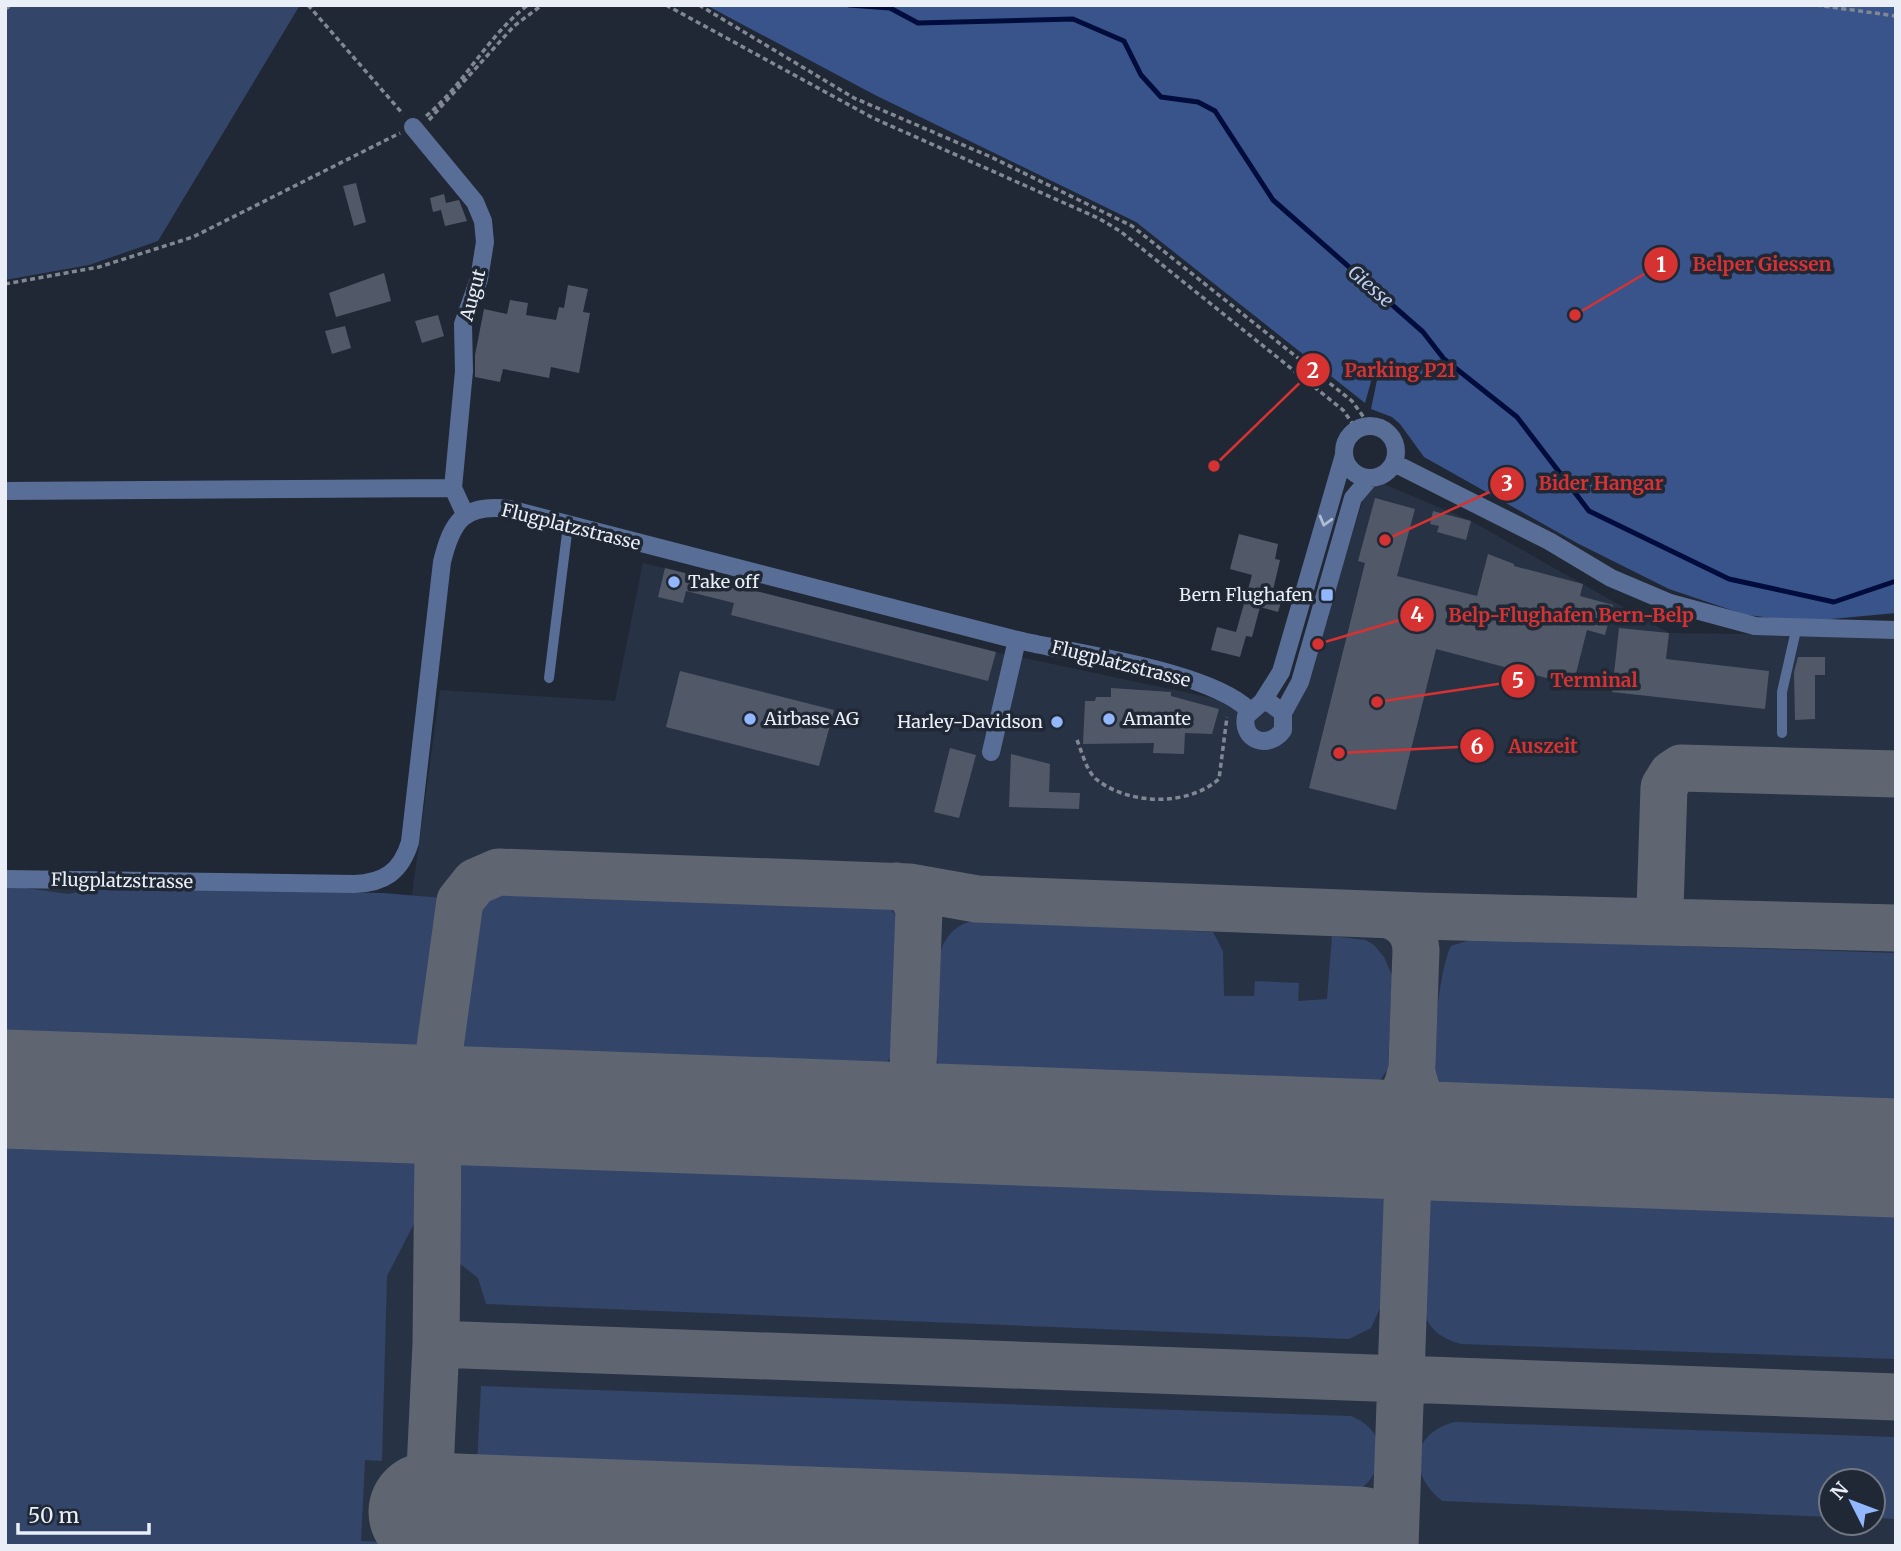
<svg xmlns="http://www.w3.org/2000/svg" width="1901" height="1551" font-family="Merriweather,serif">
	<rect width="100%" height="100%" fill="#202835"/>
	<path fill="#283245" fill-rule="evenodd" d="M1370,478l101,43 198,112 227,3v910h-1891v-658l407,7 28,-205 175,11 28,-138 353,89 287,61 35,-69zM1831,1481h42v42h-42z"/>
	<path fill="#334569" d="M5,5h295l-142,236 -69,24 -84,15z
		M500,883l105,1 269,12c12,5 22,16 25,29 -1,29 3,113 -10,134 -9,16 -25,20 -41,22l-360,-16c-12,-5 -24,-10 -28,-23 -7,-20 6,-120 16,-139 5,-10 13,-16 24,-20z
		M5,885l63,9 33,-7 282,6 59,5 -20,150 -8,10 -22,5 -387,-14z
		M979,920l234,12 10,19 1,45h30l1,-15 44,2 -1,18 29,-2 5,-63 34,4 8,5 10,12 8,18 -4,94 -17,24 -25,4 -373,-12c-11,-2 -22,-3 -30,-12 -17,-20 -5,-92 -3,-119 5,-20 19,-32 39,-34z
		M1473,939l423,14v164l-440,-18c-8,-6 -15,-12 -18,-21 -9,-22 2,-111 13,-132z
		M5,1131l423,15 -13,76 -28,54 -5,185 -17,-1 -4,81 122,5h-478z
		M462,1148l924,33 -5,125 -10,22 -22,11 -863,-35 -8,-26 -19,-15z
		M1433,1183l463,16v160l-435,-15c-20,-6 -33,-14 -38,-36l6,-106z
		M481,1386l870,30c46,18 32,71 -10,83l-864,-34z
		M1455,1422l441,15v82l-23,-1v-37h-42v36l-389,-16c-34,-27 -32,-68 13,-79z"/>
	<path fill="#39548b" d="M706,5h1190v608l-76,7 -37,-1 -37,-4 -77,-26 -92,-46 -153,-86 -24,-33 -8,-7 -21,-8 6,-29 8,-6 1,-7 -7,-5 -6,1 -4,4 3,11 -7,25 -229,-181 -261,-127z"/>
	<g fill="none" stroke-linecap="round" stroke-linejoin="round">
		<path stroke="#000c3c" stroke-width="5" d="M849,5l41,3 28,15 155,-4 51,22 17,34 20,22 37,5 17,9 58,89 150,132 21,27 73,58 72,94 140,68 105,23 62,-21"/>
		<path stroke="#5f6672" stroke-width="47" d="M1388,915c17,5 27,16 28,35l-21,596
			M1670,922l-10,-13 4,-122 8,-13 9,-6 215,6
			M439,1054c5,35 30,49 63,50
			M913,1067c-2,35 32,52 61,57
			M1412,1072c9,44 35,64 78,71
			M353,1101c41,-1 75,1 86,-47l21,-153 15,-19 23,-10 411,15 68,12 444,17 475,12
			M858,1120c36,-8 48,-16 55,-53l6,-157 -7,-17 -15,-7
			M1334,1137c38,-7 69,-24 77,-65
			M436,1344l1460,53
			M428,1512l8,-168 3,-290"/>
		<path stroke="#5f6672" stroke-width="119" d="M5,1089l1891,69
			M428,1512l930,34"/>
	</g>
	<path fill="#515968" d="M356,183l10,39 -12,4 -11,-40z
		M444,194l2,9 13,-3 8,21 -22,5 -4,-16 -8,2 -3,-14z
		M384,273l7,28 -55,16 -7,-24z
		M568,285l20,4 -5,23 7,1 -11,60 -28,-6 -2,11 -46,-9 -3,13 -25,-5v-22l9,-46 23,5 3,-14 18,3 -2,12 30,5 3,-13 5,1z
		M438,315l6,21 -22,7 -7,-22z
		M345,326l6,22 -19,6 -7,-23z
		M1375,498l40,11 -18,67 80,20 11,-42 26,10v2l69,18 -3,12 33,9 -8,30 -18,-5 -14,55 -137,-36 -40,161 -87,-22 56,-225 -7,-2z
		M1433,511l38,10 -5,19 -29,-8 2,-6 -9,-2z
		M1239,534l39,10 -3,15 5,1 -7,30 11,3 -6,19 -18,-5 -8,30 -6,-1 -6,21 -29,-7 6,-23 19,5 16,-57 -22,-6z
		M665,568l331,84 -8,29 -257,-66 3,-12 -48,-12 -3,12 -25,-6z
		M1619,628l50,5 -3,26 103,12 -4,38 -153,-17z
		M1798,657h27v18h-10v44l-20,1 -1,-48z
		M680,671l154,39 -15,56 -153,-39z
		M1111,688l60,4v4l48,13 -7,25 -27,-1 -1,21 -31,-1 1,-10 -71,1 2,-43h10l1,-4h15z
		M950,748l26,7 -17,63 -25,-6z
		M1011,754l39,10 -1,28 31,1 -1,16 -70,-2z"/>
	<g fill="none" stroke-linecap="round" stroke-linejoin="round">
		<path stroke="#828893" stroke-width="3.5" stroke-dasharray="5 3.5" stroke-linecap="butt" d="M308,5l95,109
			M666,5l207,113 225,100 22,13 223,179 14,20
			M699,5l155,93 137,59 141,69 220,175 18,25
			M1816,5l80,11
			M5,9l7,-4
			M426,116c39,-32 61,-80 102,-111
			M429,120l85,-94 28,-21
			M5,284l94,-17 94,-30 207,-104
			M1077,740c5,12 9,30 19,39 32,26 91,28 123,0l8,-62"/>
		<path stroke="#596e97" stroke-width="10" d="M549,678l19,-153
			M1782,733v-41l15,-66"/>
		<path stroke="#596e97" stroke-width="18" d="M413,127l62,75 8,19 2,21 -6,37 -16,45 1,47 -11,117
			M5,491l448,-3 12,26
			M991,752l26,-112"/>
		<path stroke="#596e97" stroke-width="18" d="M1344 452a26 26 0 1 1 52 0a26 26 0 1 1-52 0Z
			M1394,463l155,78 62,37 59,25 85,23 141,4
			M1262,702l8,1 13,10v17c-14,20 -42,11 -37,-14l16,-14 19,-30 63,-217
			M1283,713l17,-31 53,-184 17,-20
			M5,879l349,5c30,-1 47,-12 56,-42l32,-280c10,-41 22,-59 67,-53 168,44 336,87 504,130 58,14 195,31 236,71"/>
	</g>
	<defs><path id="oneway-chevron" d="M-2-3.5L2.5 0L-2 3.5" fill="none" stroke-width="1.6" stroke-linecap="round" stroke-linejoin="round" transform="scale(1.75)"/></defs>
	<use stroke="#afbbd1" href="#oneway-chevron" transform="translate(1325 521) rotate(106)"/>
	<g fill="#93b7fd" stroke="#202835" stroke-width="2.5">
		<circle cx="674" cy="582" r="7"/>
		<rect x="1320" y="588" width="14" height="14" rx="3.5"/>
		<circle cx="750" cy="719" r="7"/>
		<circle cx="1109" cy="719" r="7"/>
		<circle cx="1057" cy="722" r="7"/>
	</g>
	<g text-anchor="middle" stroke-width="7" stroke-linejoin="round" paint-order="stroke">
		<g font-size="18" fill="#e9eef7" stroke="#202835">
			<text transform="translate(473 295) rotate(-75)" y="6">Augut</text>
			<text transform="translate(571 527) rotate(14)" y="6">Flugplatzstrasse</text>
			<text transform="translate(1121 664) rotate(14)" y="6">Flugplatzstrasse</text>
			<text transform="translate(122 881) rotate(1)" y="6">Flugplatzstrasse</text>
		</g>
		<g font-size="18" fill="#e9eef7" stroke="#202835" text-anchor="start">
			<text x="688" y="588">Take off</text>
			<text x="1313" y="601" text-anchor="end">Bern Flughafen</text>
			<text x="764" y="725">Airbase AG</text>
			<text x="1123" y="725">Amante</text>
			<text x="1043" y="728" text-anchor="end">Harley-Davidson</text>
		</g>
		<g font-size="19" font-style="italic" fill="#bcceef" stroke="#202835">
			<text transform="translate(1371 286) rotate(41)" y="7">Giesse</text>
		</g>
	</g>
	<path fill="none" stroke="#d73232" stroke-width="2.5" d="M1575 315L1661 264M1214 466L1313 370M1385 540L1507 484M1318 644L1417 615M1377 702L1518 681M1339 753L1477 746"/>
	<g fill="#d73232" stroke="#202835" stroke-width="2.5">
		<circle cx="1575" cy="315" r="7"/>
		<circle cx="1214" cy="466" r="7"/>
		<circle cx="1385" cy="540" r="7"/>
		<circle cx="1318" cy="644" r="7"/>
		<circle cx="1377" cy="702" r="7"/>
		<circle cx="1339" cy="753" r="7"/>
		<circle cx="1661" cy="264" r="18"/>
		<circle cx="1313" cy="370" r="18"/>
		<circle cx="1507" cy="484" r="18"/>
		<circle cx="1417" cy="615" r="18"/>
		<circle cx="1518" cy="681" r="18"/>
		<circle cx="1477" cy="746" r="18"/>
	</g>
	<g font-size="21" text-anchor="middle" font-weight="bold" fill="#fff">
		<text x="1661" y="272">1</text>
		<text x="1313" y="378">2</text>
		<text x="1507" y="491">3</text>
		<text x="1417" y="622">4</text>
		<text x="1518" y="688">5</text>
		<text x="1477" y="754">6</text>
	</g>
	<g font-size="19" text-anchor="middle" font-weight="bold" fill="#d73232" stroke="#202835" stroke-width="7" stroke-linejoin="round" paint-order="stroke">
		<text x="1762" y="271">Belper Giessen</text>
		<text x="1400" y="377">Parking P21</text>
		<text x="1601" y="490">Bider Hangar</text>
		<text x="1571" y="622">Belp-Flughafen Bern-Belp</text>
		<text x="1594" y="687">Terminal</text>
		<text x="1543" y="753">Auszeit</text>
	</g>
	<rect width="1901" height="1551" fill="none" stroke="#e9eef7" stroke-width="14"/>
	<g transform="translate(1852 1502) rotate(312)"><circle r="33" fill="#202835" stroke="#707783" stroke-width="2"/>
	<path d="M0-5L12 26L0 18L-12 26Z" fill="#93b7fd"/>
	<text y="-10" font-size="19" font-weight="bold" text-anchor="middle" fill="#e9eef7">N</text>
	</g>
	<path d="M18 1523v10h131v-10" fill="none" stroke="#e9eef7" stroke-width="3.5"/>
	<text x="28" y="1523" font-size="21" fill="#e9eef7" stroke="#202835" stroke-width="5" paint-order="stroke">50 m</text>
</svg>
